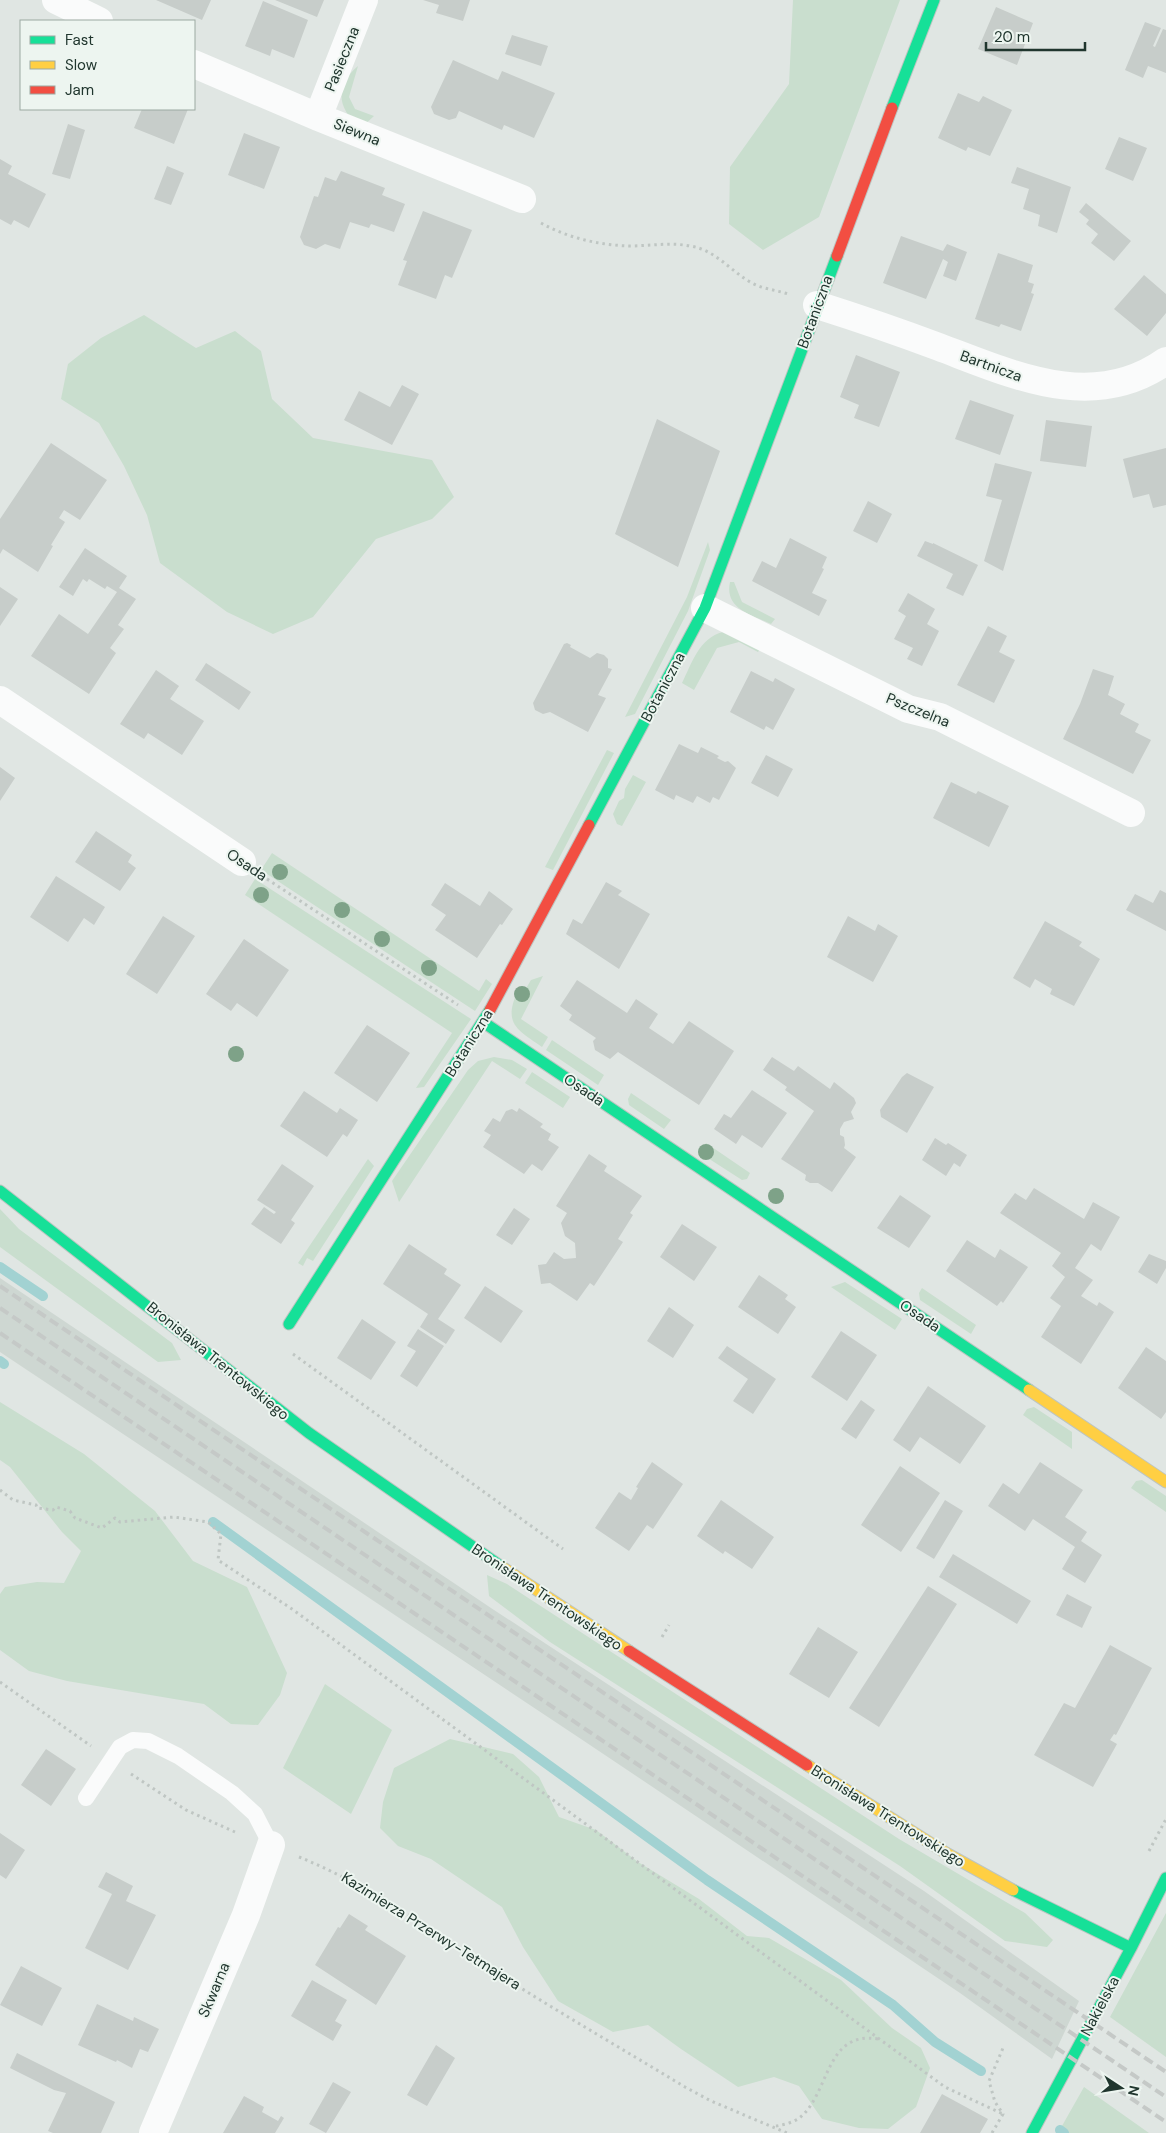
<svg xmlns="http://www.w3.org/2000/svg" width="1166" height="2133" font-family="'DM Sans',sans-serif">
	<rect width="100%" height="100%" fill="#e0e6e3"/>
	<path fill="#ced7d2" d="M0,1278l491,330 433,283 155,110 -27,58 -92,-66 -376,-252 -584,-389z"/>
	<path fill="#c9dece" d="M793,0h107l-81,217 -56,33 -34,-26 1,-57 59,-83z
		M358,66l-9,31 6,12 19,7 -13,12c-24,-19 -27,-42 -3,-62z
		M144,315l52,33 39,-17 26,20 11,48 41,39 119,22 22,37 -22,22 -56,20 -63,78 -40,17 -46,-22 -67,-49 -13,-48 -23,-49 -25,-43 -38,-24 7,-35 33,-26z
		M708,542l2,8 -22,61 -53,103 -10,3 62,-120z
		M730,582h4l8,20 33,17 -4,5c-19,-9 -47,-15 -41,-42z
		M723,632l39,14 -4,6 -19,-10 -22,6 -23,42 -12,-7c10,-20 17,-45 41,-51z
		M607,750l7,3 -61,117 -8,-3z
		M633,775l13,7 -24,44 -5,-2 -4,-10 6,-13 5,-3 1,-9z
		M272,853l207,138 7,-12 6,5 -17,27 -214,-141z
		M255,879l216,140 -47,68 -8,1 36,-55 -207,-138z
		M543,976l-22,43 27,18 -6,10c-24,-17 -39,-23 -25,-54l8,-3 6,-10z
		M552,1040l52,35 -6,10 -52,-35z
		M494,1057l18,3 15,9 -7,10 -28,-18 -93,141 -7,-21 76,-111 10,-9z
		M532,1072l38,25 -7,11 -38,-25z
		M631,1093l40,27 -7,9 -35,-24 -1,-6z
		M706,1143l44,30 -3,6 -5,1 -42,-27z
		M368,1159l6,7 -61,95 -6,-3 -4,8 -5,-3z
		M0,1209l19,20 153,114 9,17 -23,2 -158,-115z
		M845,1282l57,37 -7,11 -64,-43z
		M922,1288l54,37 -5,9 -51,-34 -1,-7z
		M0,1402l84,52 71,57 38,50 54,26 40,86 -7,22 -22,30 -27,-1 -27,-20 -137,-23 -38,-10 -29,-21v-56l5,-7 32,-5 27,1 17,-32 -19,-19 -52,-65 -10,-7z
		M1034,1407l38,25v17l-49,-34 4,-6z
		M1142,1480l24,16v16l-35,-24 5,-7z
		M487,1575l20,9 392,255 126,74 28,27 -6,7 -42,-6 -105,-75 -350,-224 -61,-46z
		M325,1684l67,46 -41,84 -68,-46z
		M450,1739l63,15 26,23 20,40 37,13 42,32 61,37 48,37 22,2 72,42 51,48 29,20 9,20 -14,39 -28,22 -29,-1 -37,-9 -23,-33 -25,-9 -36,10 -57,-38 -33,-24 -35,7 -55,-31 -35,-54 -21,-40 -71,-48 -33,-13 -18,-18 3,-26 11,-34z
		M1166,1913v144l-56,-40z
		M1084,2087l65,46h-91z"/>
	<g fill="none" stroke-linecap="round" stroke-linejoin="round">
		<path stroke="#a2d2d2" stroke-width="10" d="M0,1267l43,29
			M0,1361l4,3
			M213,1522l494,358 186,125 42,37 46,29
			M1060,2130l4,3"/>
	</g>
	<path fill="#c7cdca" d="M156,0h55l-9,20z
		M275,0h49l-7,17z
		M423,0h47l-7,21 -27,-8 3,-8z
		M263,1l45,19 -14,38 -22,-9 -2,7 -25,-10z
		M996,7l37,16 -16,42 -39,-16z
		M1145,22l16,6 -8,18 2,1 8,-18 3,1v43l-18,-7 -5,12 -18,-8z
		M512,35l36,11 -7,20 -36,-12z
		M453,60l45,20 4,-9 53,22 -21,45 -30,-13 -2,5 -43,-19 -3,7 -7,2 -15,-6 -3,-7z
		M958,93l21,9 4,-6 29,14 -22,46 -22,-9 -2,4 -28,-13z
		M142,109h46l-14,35 -40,-16z
		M68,124l17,6 -15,49 -18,-5z
		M244,133l36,14 -16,42 -36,-14z
		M1119,137l28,11 -14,33 -28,-12z
		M0,159l12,7 -4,8 38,20 -17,34 -15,-8 -3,5 -11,-6z
		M167,166l17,7 -13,32 -17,-6z
		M1017,167l54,20 -14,46 -19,-7 2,-11 -17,-6 6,-20 -18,-6z
		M341,171l44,17 -3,7 23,9 -11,28 -23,-8 -2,4 -19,-6 -10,27 -15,-5 -9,5 -12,-4 -4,-8 14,-41 4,1 7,-20 11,4z
		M1086,203l45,38 -17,20 -23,-18 7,-9 -12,-10 3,-4 -10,-8z
		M423,211l49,19 -20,48 -7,-3 -9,24 -38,-14 9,-24 -4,-1z
		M901,236l42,15 4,-7 20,8 -11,29 -13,-5 5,-14 -5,-3 -17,40 -43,-16z
		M998,253l35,12 -5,17 6,2 -3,9 3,1 -13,37 -20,-7 -2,3 -24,-8z
		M1144,275l22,19v19l-19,23 -33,-27z
		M856,355l44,17 -21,55 -25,-9 5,-13 -19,-8z
		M402,385l17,9 -27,51 -48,-25 15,-29 31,16z
		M970,400l44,15 -14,40 -45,-16z
		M657,419l63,32 -42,116 -63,-33z
		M1046,420l46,6 -6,41 -46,-6z
		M51,443l56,37 -27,40 -16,-10 -5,8 6,4 -14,23 2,1 -15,26 -35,-23 -3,5v-35z
		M1166,448v57l-13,3 -4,-14 -16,4 -10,-39z
		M995,463l37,9 -29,99 -19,-10 18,-61 -16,-4z
		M868,501l24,13 -15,29 -24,-12z
		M790,538l37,19 -5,11 2,1 -12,24 15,7 -8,16 -67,-35 10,-20 14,7z
		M925,541l8,3v-1l45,22 -15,31 -17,-8 7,-14 -36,-18z
		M85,548l42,28 -8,12 17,11 -18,26 6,4 -14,19 6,5 -27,41 -58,-38 28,-42 29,20 29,-42 -10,-6 -2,3 -16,-10 -2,3 -4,-3 -10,17 -14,-9z
		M0,587l18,12 -18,27z
		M908,593l27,16 -8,15 12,7 -17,35 -15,-7 6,-11 -19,-9 12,-23 -8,-5z
		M988,626l19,10 -8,16 16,8 -21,43 -37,-18z
		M567,643l4,2 -1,2 20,11 7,-5 7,2 4,4v9l4,1 -14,26 8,3 -18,34 -38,-20 -7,2 -8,-4 -2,-7 31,-59z
		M206,663l45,29 -12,18 -44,-30z
		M1093,669l21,7 -6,19 17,9 -5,10 19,10 -4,8 16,8 -18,34 -70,-35 17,-35z
		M156,670l23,16 -9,13 34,22 -22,34 -34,-22 -4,6 -24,-15z
		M751,671l22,11 2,-4 20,11 -22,41 -7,-4 -2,4 -34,-18z
		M679,744l19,9 3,-6 18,9 -2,2 8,4 3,-1 8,7 -17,32 -6,-3 -3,6 -13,-7 -4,7 -17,-8 -2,5 -19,-10z
		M766,755l27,14 -15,28 -27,-14z
		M0,767l15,11 -15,23z
		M951,782l25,12 2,-3 31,15 -20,41 -56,-29z
		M96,831l36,24 -4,7 8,6 -16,23 -45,-29z
		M56,876l49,31 -11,18 -10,-7 -16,24 -38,-25z
		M606,882l16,9 -4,4 32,19 -31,55 -53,-35 7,-15 9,5z
		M445,883l35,23 9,-15 24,18 -11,16 -2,-1 -23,34 -42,-28 11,-15 -15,-10z
		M1160,890l6,3v38l-40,-21 9,-16 18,9z
		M163,916l32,20 -38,58 -31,-20z
		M848,916l27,15 3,-7 20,12 -25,46 -46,-25z
		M1045,921l37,21 -3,4 21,13 -26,47 -24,-12 2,-5 -17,-10 -5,9 -17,-10z
		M244,939l45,31 -32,47 -20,-14 -6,8 -25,-17z
		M577,980l50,33 9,-14 22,15 -9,14 24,16 16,-23 45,30 -35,54 -81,-53 -8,7 -15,-9 -2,-9 3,-3 -27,-18 3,-5 -12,-9z
		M367,1025l43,28 -33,49 -43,-29z
		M772,1057l22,14 4,-5 32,23 4,-7 20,16 2,5 -5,9 3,7 -10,3 -4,7v6l4,2 1,8 -1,3 12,9 -24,35 -14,-9h-8l-5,-3 1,-5 -25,-16 33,-48 -29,-21 2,-3 -24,-17z
		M907,1073l27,14 -27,46 -26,-16 -1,-7 22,-33z
		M752,1090l35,23 -25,35 -20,-13 -6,9 -22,-15 10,-15 7,4z
		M304,1091l33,22 3,-5 18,12 -11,17 -4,-3 -16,23 -47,-31z
		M519,1108l24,16 -3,3 11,7 -3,6 11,7 -17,24 -10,-7 -8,10 -41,-27 8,-12 -7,-4 9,-13 7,4 6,-11 6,-2 5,3z
		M935,1138l11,7 2,-2 19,12 -7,12 -6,-4 -8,13 -24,-16z
		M589,1154l18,12 -3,5 38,25 -12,17 3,2 -15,24 5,3 -29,44 -4,-3 -13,18 -27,-18 -9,1 -3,-19 8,-1 8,-12 10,7 12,-1 -1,-15 -10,-7 -4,-13 6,-10 -11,-7z
		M282,1164l32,22 -23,34 4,3 -14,21 -30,-20 13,-17 10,7 2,-2 -19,-12z
		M1034,1188l50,31 9,-17 27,15 -19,34 -10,-7 -16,24 18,12 -12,16 16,10 2,-4 15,10 -33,52 -40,-27 20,-31 -11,-8 15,-21 -13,-11 9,-13 -61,-40 15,-20 11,7z
		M900,1195l31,21 -22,32 -32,-20z
		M514,1208l16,11 -18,26 -16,-10z
		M682,1224l35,23 -23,34 -34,-24z
		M967,1240l28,18 5,-9 28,18 -25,36 -2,-2 -4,5 -51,-35z
		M409,1244l38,25 -3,5 17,11 -23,34 17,11 -9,14 -26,-17 8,-13 -45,-30z
		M1149,1254l17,7v7l-9,16 -19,-12z
		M759,1275l29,20 -3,4 11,8 -18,27 -40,-27z
		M485,1286l38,25 -22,32 -37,-25z
		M669,1307l25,18 -21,33 -26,-17z
		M362,1319l34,23 -25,38 -34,-22z
		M418,1329l26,17 -27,41 -17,-11 16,-25 -9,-5z
		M841,1331l36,24 -30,46 -36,-24z
		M727,1346l49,33 -23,35 -20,-13 15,-22 -30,-21z
		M1146,1347l20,14v51l-5,7 -43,-31z
		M928,1386l58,40 -26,38 -40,-27 -10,15 -17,-12z
		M861,1400l14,10 -19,29 -15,-10z
		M652,1462l31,22 -30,45 -6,-4 -18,26 -34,-23 24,-36 12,8 7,-12 -2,-1z
		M1040,1462l43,28 -18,27 22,15 -6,9 21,14 -17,28 -23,-14 13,-22 -42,-28 -8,12 -37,-25 15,-23 16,11z
		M900,1466l40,27 -39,59 -40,-27z
		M721,1500l53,37 -22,32 -27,-18 -2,3 -26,-18z
		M945,1500l18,11 -29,48 -18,-11z
		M953,1554l78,47 -14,23 -78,-47z
		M928,1586l29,18 -78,123 -30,-19z
		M1067,1594l25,13 -10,21 -26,-13z
		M818,1627l40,25 -29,46 -40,-24z
		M1110,1645l42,23 -36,67 -2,-1 -4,6 7,4 -24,43 -59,-32 30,-52 11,5z
		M46,1749l30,20 -25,37 -30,-21z
		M0,1833l25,17 -19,29 -6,-4z
		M106,1872l27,14 -7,15 30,14 -28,55 -43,-22 27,-54 -14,-7z
		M349,1914l19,12 -3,4 41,26 -30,49 -61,-40 23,-38 2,1z
		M21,1966l41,22 -20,38 -42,-21z
		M312,1980l35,20 -12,21 7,4 -9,16 -42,-25z
		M97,2004l36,17 1,-4 25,12 -11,23 -8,-3 -8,19 -15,-8 -1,2 -38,-17z
		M436,2045l19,13 -28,48 -20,-11z
		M17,2053l98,49 -14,31h-48l-5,-2 18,-38 -12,-3 -44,-22z
		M333,2082l18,10 -25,41 -17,-9z
		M942,2094l46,25 -8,14h-60z
		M244,2096l20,11 -2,5 16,9 3,-5 3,2 -9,15h-52z"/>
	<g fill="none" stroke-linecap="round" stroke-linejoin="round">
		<g stroke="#bdc5c1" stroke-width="13">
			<path id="fast" d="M892,108l42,-108
				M589,825l116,-217 132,-352
				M483,1022l546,368
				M0,1191l309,242 193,134
				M289,1324l201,-314
				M1013,1890l118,58
				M1032,2133l99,-185 35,-70"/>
		</g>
		<g stroke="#bdc5c1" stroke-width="13">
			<path id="slow" d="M1029,1390l137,92
				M502,1567l127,84
				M807,1765l139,88 67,37"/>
		</g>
		<g stroke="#bdc5c1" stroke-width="13">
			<path id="jam" d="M837,256l55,-148
				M490,1010l99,-185
				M629,1651l178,114"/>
		</g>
		<path stroke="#bfc6c3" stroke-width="3" stroke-dasharray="2.5 4" stroke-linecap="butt" d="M541,223c27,15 58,22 88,23 21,0 41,-4 61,0 26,4 40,25 62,37 11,6 24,7 36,11
			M267,879l191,126
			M293,1354l270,195
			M0,1490l13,10 23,5 1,3 16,2 3,-3 14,4 5,7 27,10 13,-10 5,4 54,-5 34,5 13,12 -3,26 74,49 653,478 58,27
			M662,1637l7,-12
			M0,1682l91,64
			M131,1774l55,36 49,22
			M1149,1851l17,-32
			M299,1857c79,32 146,83 217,128 56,35 113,68 169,102l26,14 76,32
			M776,2126c7,-1 15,-3 22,-7 32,-23 26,-89 80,-80
			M992,2133l11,-19 -8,-12 -6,-21 14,-33"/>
		<path stroke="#fafbfb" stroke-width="16" d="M86,1798l34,-51 13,-7 15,1 30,15 54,37 23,21 16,31"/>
		<path stroke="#fafbfb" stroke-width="28" d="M56,0l43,21
			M194,64l124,53 204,82
			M318,117l46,-117
			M817,305c41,13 82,27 122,42 75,28 154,66 227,14
			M705,608l203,101 32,8 191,96
			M0,700l242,162
			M153,2133l93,-218 25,-70"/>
		<use href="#fast" stroke="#16e098" stroke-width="11"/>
		<use href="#slow" stroke="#ffcf43" stroke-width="11"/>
		<use href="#jam" stroke="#f24e42" stroke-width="11"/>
		<path stroke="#c5c9c7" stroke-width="4" stroke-dasharray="10 5" stroke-linecap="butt" d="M0,1286l1166,786
			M0,1308l1166,789
			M0,1333l1166,789"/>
	</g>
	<g fill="#7ea288">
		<circle cx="280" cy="872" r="8"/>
		<circle cx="261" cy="895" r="8"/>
		<circle cx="342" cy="910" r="8"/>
		<circle cx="382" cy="939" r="8"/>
		<circle cx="429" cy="968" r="8"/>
		<circle cx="522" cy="994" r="8"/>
		<circle cx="236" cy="1054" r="8"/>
		<circle cx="706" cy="1152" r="8"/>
		<circle cx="776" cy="1196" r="8"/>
	</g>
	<g text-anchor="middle" stroke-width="4" stroke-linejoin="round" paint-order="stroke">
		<g font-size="15" fill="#20362e" stroke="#edf5f0">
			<text transform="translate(342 59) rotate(-68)" y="5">Pasieczna</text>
			<text transform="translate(357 132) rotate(22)" y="5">Siewna</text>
			<text transform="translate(815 312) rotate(-70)" y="5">Botaniczna</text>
			<text transform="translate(991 366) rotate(20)" y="5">Bartnicza</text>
			<text transform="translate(663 687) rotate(-62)" y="5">Botaniczna</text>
			<text transform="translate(918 710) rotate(22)" y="5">Pszczelna</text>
			<text transform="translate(247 865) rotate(34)" y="5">Osada</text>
			<text transform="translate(469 1043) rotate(-58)" y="5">Botaniczna</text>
			<text transform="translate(584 1090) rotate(34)" y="5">Osada</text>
			<text transform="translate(920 1316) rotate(34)" y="5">Osada</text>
			<text transform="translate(218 1361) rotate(39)" y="5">Bronisława Trentowskiego</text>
			<text transform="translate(547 1597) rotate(34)" y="5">Bronisława Trentowskiego</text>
			<text transform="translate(888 1816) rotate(32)" y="5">Bronisława Trentowskiego</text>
			<text transform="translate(431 1931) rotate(32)" y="5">Kazimierza Przerwy-Tetmajera</text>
			<text transform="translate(214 1990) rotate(-67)" y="5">Skwarna</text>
			<text transform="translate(1100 2006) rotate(-62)" y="5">Nakielska</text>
		</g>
	</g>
	<rect x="20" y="20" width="175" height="90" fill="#edf5f0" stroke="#9ba9a2"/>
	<rect x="30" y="36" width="25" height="8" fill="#16e098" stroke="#9ba9a2"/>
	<text x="65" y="45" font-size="15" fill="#20362e">Fast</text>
	<rect x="30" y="61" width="25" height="8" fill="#ffcf43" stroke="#9ba9a2"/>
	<text x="65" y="70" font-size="15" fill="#20362e">Slow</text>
	<rect x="30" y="86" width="25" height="8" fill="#f24e42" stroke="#9ba9a2"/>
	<text x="65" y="95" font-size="15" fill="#20362e">Jam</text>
	<g transform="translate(1121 2088) rotate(102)" stroke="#edf5f0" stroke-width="4" paint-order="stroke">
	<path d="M0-4L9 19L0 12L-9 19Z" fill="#20362e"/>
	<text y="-8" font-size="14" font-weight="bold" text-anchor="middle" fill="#20362e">N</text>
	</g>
	<path d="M986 42v8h99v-8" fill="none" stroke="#20362e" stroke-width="2.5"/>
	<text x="994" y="42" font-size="15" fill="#20362e" stroke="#edf5f0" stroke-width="4" paint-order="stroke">20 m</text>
</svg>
